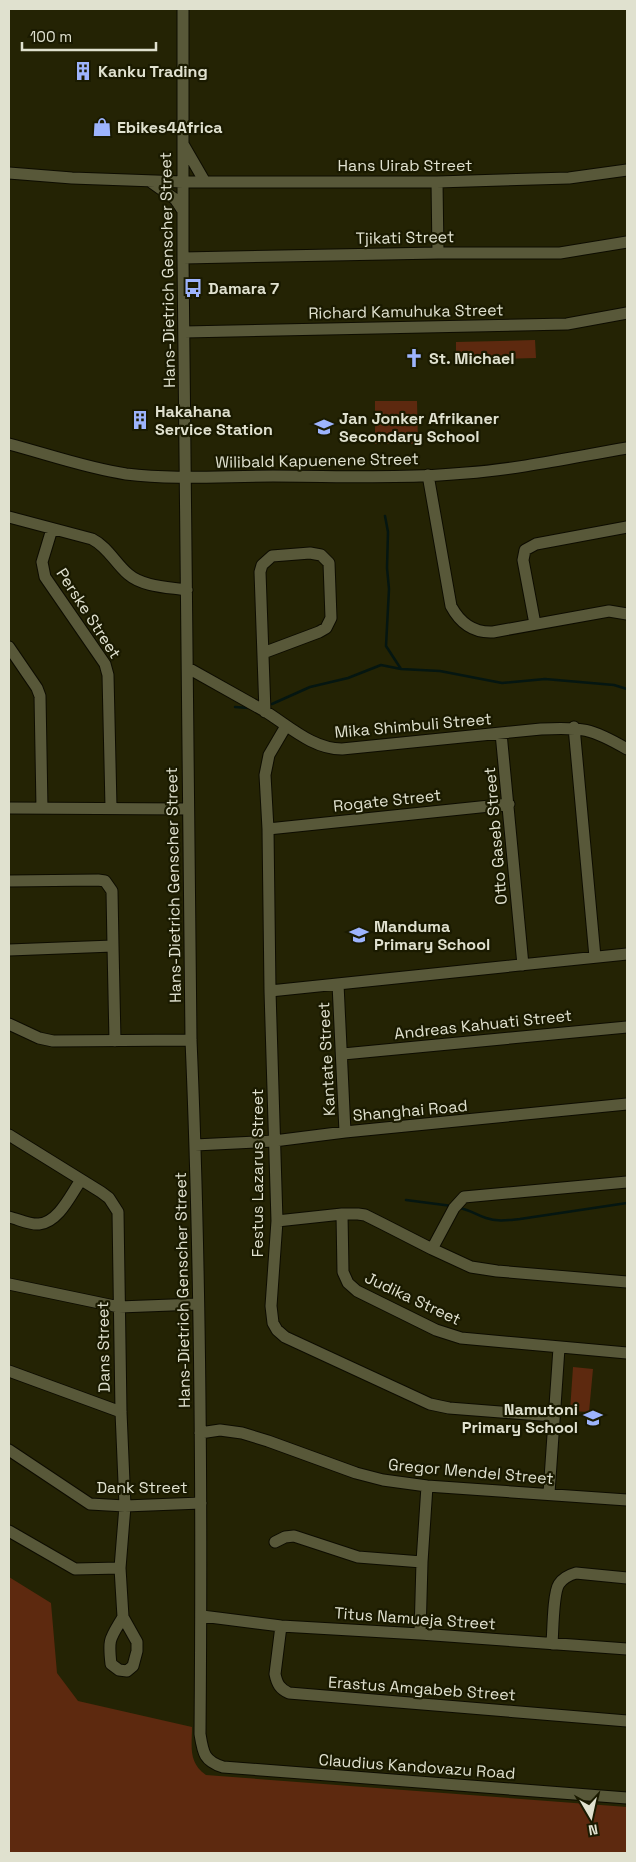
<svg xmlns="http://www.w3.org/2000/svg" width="636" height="1862" font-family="'Space Grotesk',sans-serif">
	<rect width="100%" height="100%" fill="#242304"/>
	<path fill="#5d290f" d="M535,340l1,18 -80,2v-18z
		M375,401h42l1,43h-43z
		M573,1367l20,2 -4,43 -19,-1z
		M9,1577l42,26 6,70 21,28 114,26c0,20 -4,35 14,48l421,32v46h-618z"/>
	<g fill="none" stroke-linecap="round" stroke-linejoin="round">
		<path stroke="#051611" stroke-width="2.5" d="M385,516l3,16 -1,36 2,21 -3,57 15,23
			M272,704l38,-17 38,-9 33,-13 20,4 39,2 62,12 43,-4 69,6 13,4
			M235,707l14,1
			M406,1200l46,6
			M459,1208c12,2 17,7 27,10 11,4 23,2 34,1l107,-16"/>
		<g stroke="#0d0c00" stroke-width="13">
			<path id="minor" d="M183,9v249l8,782c10,232 11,463 9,694 3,19 4,27 23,33l404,31
				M183,144l22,38
				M9,173l63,5 111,4h254l132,-4 58,-8
				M151,182l24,17 8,12
				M437,182l1,71
				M183,258l255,-5h122l67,-11
				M184,332l383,-8 60,-11
				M9,444c38,10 77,24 117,30 49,6 98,2 147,2 65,0 130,3 193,-3 54,-4 108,-16 161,-25
				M428,475l23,131c9,17 22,27 42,26l116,-21 18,3
				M9,517l83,22c16,8 23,24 36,35 15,13 40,13 59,16
				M52,529l-10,33 3,15 60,87 3,11 3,132
				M535,624l-12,-64 2,-10 11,-6 91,-17
				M9,647l28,41 3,8 2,112
				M263,653l56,-21 7,-4 5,-10 -2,-55 -8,-8 -11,-2 -38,3 -10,9 -2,7 5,140
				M188,668c25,14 50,28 75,42 25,15 49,39 79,39l199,-20c41,-2 50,-1 86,20
				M286,726l-17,29 -4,20 3,54 2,162 7,230 -6,85 2,17 4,7 8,7 145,67 19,4 104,8
				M574,727l21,230
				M501,733l22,232
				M9,808l179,1
				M268,829l241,-25
				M9,881l89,-1 7,1 7,10 1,55 -104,4
				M113,946l2,95
				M338,984l7,148
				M270,991l357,-37
				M9,1024l30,14 14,3 138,-1
				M343,1054l284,-27
				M9,1135l92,57 8,6 9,14 3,200 4,94 -5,62 3,49 14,25v9l-4,15 -6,5 -8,-1 -8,-6c-3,-26 -1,-25 12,-47
				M195,1145l79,-4 71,-9 282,-28
				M342,1214l1,58 5,11 9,8 79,39 25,8 166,15
				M9,1217c9,2 21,8 30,7 20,-2 32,-30 42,-44
				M277,1221l65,-7h16l7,1 18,9 49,25 39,18 26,4 130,11
				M432,1249l22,-41 10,-11 163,-15
				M9,1284l110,23 79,-3
				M9,1371l112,41
				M200,1433l20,-3 22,3 26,8 88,32 27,7 44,6 200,14
				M9,1450l81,54 35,2 76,-3
				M549,1493l10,-145
				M9,1531l66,38 45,-1
				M275,1542l10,-5 9,-1 64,21 64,5
				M202,1616l79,10 139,8 207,15
				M281,1626l-6,48c2,10 5,15 14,19l338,28
				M420,1634l2,-72 5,-76
				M552,1644c1,-13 1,-51 7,-60 4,-6 10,-9 17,-11l51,5"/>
		</g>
		<use href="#minor" stroke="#585839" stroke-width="11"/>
	</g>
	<defs>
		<g id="building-bare" transform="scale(1.5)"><path d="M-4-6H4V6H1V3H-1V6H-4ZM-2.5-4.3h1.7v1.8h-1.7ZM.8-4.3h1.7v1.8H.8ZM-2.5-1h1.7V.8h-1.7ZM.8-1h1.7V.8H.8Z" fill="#9db4fd" stroke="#1a1a00" stroke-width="2.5" paint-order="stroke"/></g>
		<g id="shop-bare" transform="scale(1.5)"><path d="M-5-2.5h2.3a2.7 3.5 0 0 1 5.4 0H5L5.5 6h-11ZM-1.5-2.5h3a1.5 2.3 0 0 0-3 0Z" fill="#9db4fd" stroke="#1a1a00" stroke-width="2.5" paint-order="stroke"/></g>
		<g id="bus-bare" transform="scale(1.5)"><path d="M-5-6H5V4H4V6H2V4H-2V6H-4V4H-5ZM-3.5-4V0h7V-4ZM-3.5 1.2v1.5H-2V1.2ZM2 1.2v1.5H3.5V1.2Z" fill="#9db4fd" stroke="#1a1a00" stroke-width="2.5" paint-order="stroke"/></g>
		<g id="church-bare" transform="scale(1.5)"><path d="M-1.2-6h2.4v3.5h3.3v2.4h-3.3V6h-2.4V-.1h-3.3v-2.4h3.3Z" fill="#9db4fd" stroke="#1a1a00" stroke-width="2.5" paint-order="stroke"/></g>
		<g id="school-bare" transform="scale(1.5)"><path d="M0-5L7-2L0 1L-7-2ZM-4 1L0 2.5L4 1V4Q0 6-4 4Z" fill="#9db4fd" stroke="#1a1a00" stroke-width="2.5" paint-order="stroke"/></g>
	</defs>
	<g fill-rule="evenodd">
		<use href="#building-bare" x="83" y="71"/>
		<use href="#shop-bare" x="102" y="127"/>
		<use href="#bus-bare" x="193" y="288"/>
		<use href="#church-bare" x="414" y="358"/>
		<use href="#building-bare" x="140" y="420"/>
		<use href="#school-bare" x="324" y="427"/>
		<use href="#school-bare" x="359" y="935"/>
		<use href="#school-bare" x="593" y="1418"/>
	</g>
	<g text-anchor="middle" stroke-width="4.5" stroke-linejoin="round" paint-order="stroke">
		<g font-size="16" font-weight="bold" fill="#e0e1cf" stroke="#1a1a00" text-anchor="start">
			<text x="98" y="77">Kanku Trading</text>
			<text x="117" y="133">Ebikes4Africa</text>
			<text x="208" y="294">Damara 7</text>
			<text x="429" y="364">St. Michael</text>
			<text x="155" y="417">Hakahana<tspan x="155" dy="18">Service Station</tspan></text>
			<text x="339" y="424">Jan Jonker Afrikaner<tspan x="339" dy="18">Secondary School</tspan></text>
			<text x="374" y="932">Manduma<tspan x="374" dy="18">Primary School</tspan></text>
			<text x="578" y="1415" text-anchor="end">Namutoni<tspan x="578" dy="18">Primary School</tspan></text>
		</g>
		<g font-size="16" fill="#e0e1cf" stroke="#1a1a00">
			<text x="405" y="171">Hans Uirab Street</text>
			<text transform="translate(405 237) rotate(-1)" y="6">Tjikati Street</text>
			<text transform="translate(167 270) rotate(-91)" y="6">Hans-Dietrich Genscher Street</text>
			<text transform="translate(406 311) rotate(-1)" y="6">Richard Kamuhuka Street</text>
			<text transform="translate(317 460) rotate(-1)" y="6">Wilibald Kapuenene Street</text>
			<text transform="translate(89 613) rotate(57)" y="6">Perske Street</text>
			<text transform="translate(413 725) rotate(-5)" y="6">Mika Shimbuli Street</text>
			<text transform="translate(387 800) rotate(-6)" y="6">Rogate Street</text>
			<text transform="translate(495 836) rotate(-95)" y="6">Otto Gaseb Street</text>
			<text transform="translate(173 885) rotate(-91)" y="6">Hans-Dietrich Genscher Street</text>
			<text transform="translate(483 1024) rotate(-6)" y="6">Andreas Kahuati Street</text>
			<text transform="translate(326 1059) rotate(-93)" y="6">Kantate Street</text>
			<text transform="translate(410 1110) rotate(-5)" y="6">Shanghai Road</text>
			<text transform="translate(257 1173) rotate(-90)" y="6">Festus Lazarus Street</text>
			<text transform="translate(182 1290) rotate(-91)" y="6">Hans-Dietrich Genscher Street</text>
			<text transform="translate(413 1298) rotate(25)" y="6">Judika Street</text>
			<text transform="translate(103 1347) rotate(-91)" y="6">Dans Street</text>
			<text transform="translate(471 1471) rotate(5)" y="6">Gregor Mendel Street</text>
			<text x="142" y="1493">Dank Street</text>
			<text transform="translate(415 1618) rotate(4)" y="6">Titus Namueja Street</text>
			<text transform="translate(422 1688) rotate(4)" y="6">Erastus Amgabeb Street</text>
			<text transform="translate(417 1766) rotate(4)" y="6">Claudius Kandovazu Road</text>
		</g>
	</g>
	<rect width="636" height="1862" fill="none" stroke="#e0e1cf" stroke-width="20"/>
	<g transform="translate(591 1817) rotate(171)" stroke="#1a1a00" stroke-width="4" paint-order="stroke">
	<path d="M0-4L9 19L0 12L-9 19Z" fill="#e0e1cf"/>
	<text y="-8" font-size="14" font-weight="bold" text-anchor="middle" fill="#e0e1cf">N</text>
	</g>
	<path d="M22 42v8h134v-8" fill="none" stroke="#e0e1cf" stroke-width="2.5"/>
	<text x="30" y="42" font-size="15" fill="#e0e1cf" stroke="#1a1a00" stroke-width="4" paint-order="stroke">100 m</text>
</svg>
